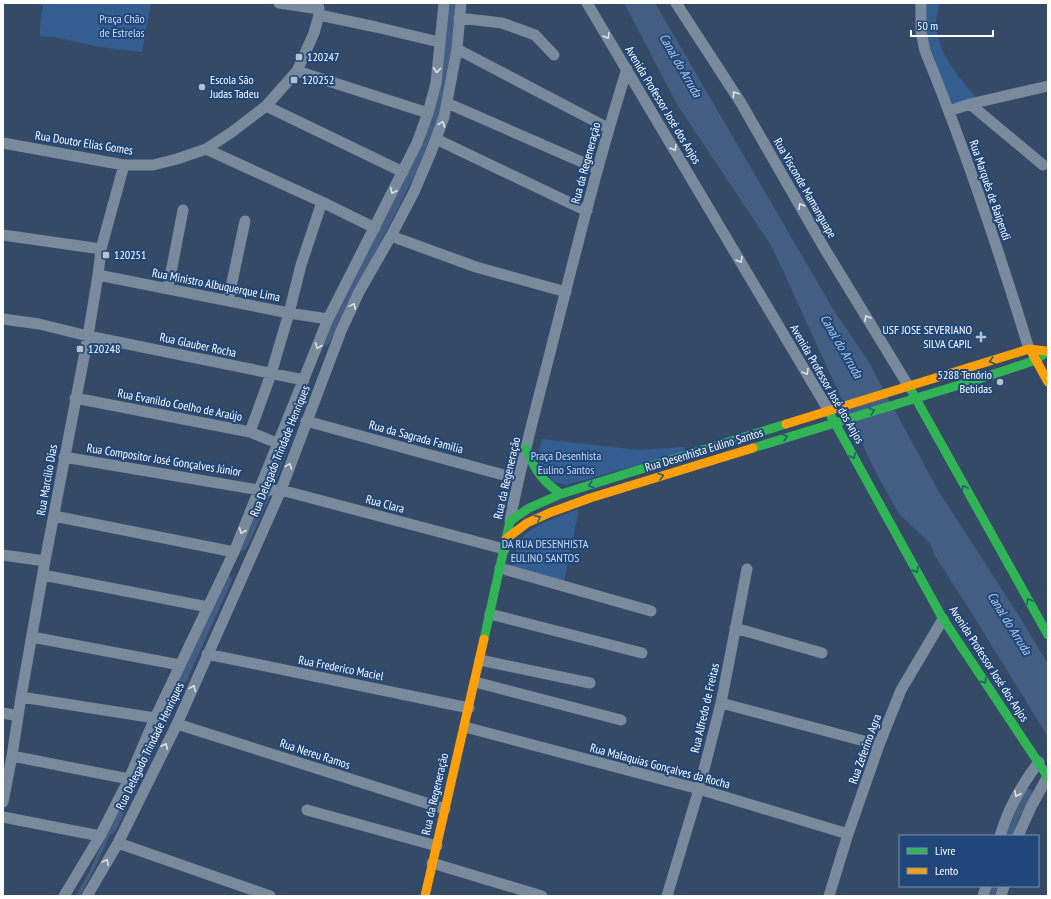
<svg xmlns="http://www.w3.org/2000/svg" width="1051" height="899" font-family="'PT Sans Narrow',sans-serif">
	<rect width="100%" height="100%" fill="#354a66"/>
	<path fill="#345d90" d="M43,3h108l-9,49 -43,-5 -45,-10 -14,-1v-9z
		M924,3h15c-1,7 -3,15 -3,21 2,31 23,53 41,75l-24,5 -6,-5 -21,-51z
		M542,439l97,11 45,-3 2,5 -120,33 -13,-3 -16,-22z
		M579,509l-15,73 -52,-14c2,-8 3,-16 6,-24 9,-19 43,-28 61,-35z"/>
	<path fill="#435e82" d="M624,3h31l178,306 34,50 72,133 82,127 27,45v73l-80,-130 -33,-51 -5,-13 -31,-29 -26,-47 -101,-220 -94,-141z"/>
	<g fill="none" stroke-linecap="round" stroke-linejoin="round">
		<path stroke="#435e82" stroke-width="3.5" d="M78,896l13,-24 20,-44"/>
		<path stroke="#435e82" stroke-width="11" d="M324,341l98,-192 17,-44 10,-58 5,-44
			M242,545l24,-53 24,-65
			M111,828l61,-128 54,-120
			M1008,836l5,-19 15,-23
			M994,896l2,-10"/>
		<path stroke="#798a9d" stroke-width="11" d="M279,3l40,6
			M587,3l242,408
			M676,3l65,100 82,143 86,141
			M921,3v29l4,19c40,97 73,197 104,298
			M319,15l57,12 63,15
			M459,18l43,5 33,12 19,20
			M457,49l151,79
			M297,71l131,42
			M447,103l151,66
			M970,104l73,61
			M266,106l137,66
			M949,111l21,-7 78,-18
			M436,139l151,72
			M3,143l121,22h29l24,-6 29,-10 26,-17 34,-26 31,-35 17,-38 5,-18 -1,-12
			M206,149l116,53 53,26
			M3,235l98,14
			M391,236l85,31 90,25
			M98,275l191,38 39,6
			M168,288l15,-78
			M228,301l17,-80
			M3,319l36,5 49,12 216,44
			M75,398l175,34 29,12
			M306,421l212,58
			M250,432l21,-58 18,-61 12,-48 21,-63
			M64,457l195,33h22l223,59
			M54,516l180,36
			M510,521c11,-60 28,-120 43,-180 23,-91 46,-183 74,-272
			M3,555l42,6
			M500,568l151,43
			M43,575l165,32
			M490,614l152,39
			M735,628l87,25
			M32,637l148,28
			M207,654l262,54
			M480,660l110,23
			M475,682l146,38
			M21,697l134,21
			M721,703l158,42
			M3,713l15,3
			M177,724l268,85
			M465,727l234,62 149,45
			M12,756l117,23
			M3,802l9,-46 9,-59 24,-136 43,-225 10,-61 3,-26 23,-84
			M307,810l130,36
			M3,817l97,19
			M1000,836c8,-27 21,-51 39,-74
			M1018,836l13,-29 17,-31
			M118,843l152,53
			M432,863l110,33
			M64,896l36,-60 29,-57 26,-61 79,-166 94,-233 89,-176 11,-30 8,-30 8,-80
			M87,896l31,-53 59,-119 104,-234 60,-159 18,-39 32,-56 23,-44 17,-40 13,-35 13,-68 4,-46
			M667,896l32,-107 22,-86 26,-134
			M829,896l19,-62 31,-89 22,-55 42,-71
			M983,896l3,-10
			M1001,896l3,-10"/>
		<path stroke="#30b455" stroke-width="9" d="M911,390l137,245
			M830,414l113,205 105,158
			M753,448l229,-70 54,-18 12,-9
			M526,449c9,21 16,32 35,45
			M484,639l26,-118 19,-13 32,-14 225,-70"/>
		<path stroke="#ff9f0a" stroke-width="9" d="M1032,353l16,29
			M786,424l243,-75 17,2
			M506,539l21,-16 22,-10 41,-15 163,-50
			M425,896l59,-257"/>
	</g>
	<defs><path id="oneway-chevron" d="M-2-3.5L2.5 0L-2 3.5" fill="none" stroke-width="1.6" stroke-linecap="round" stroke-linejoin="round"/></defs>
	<g stroke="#dee2e6">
		<use href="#oneway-chevron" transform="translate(607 36) rotate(59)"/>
		<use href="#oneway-chevron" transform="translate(437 70) rotate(95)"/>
		<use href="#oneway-chevron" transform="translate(735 94) rotate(-123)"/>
		<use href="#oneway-chevron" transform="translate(442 124) rotate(-70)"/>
		<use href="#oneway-chevron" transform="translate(674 148) rotate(59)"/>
		<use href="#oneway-chevron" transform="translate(393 191) rotate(116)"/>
		<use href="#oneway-chevron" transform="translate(801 206) rotate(-120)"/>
		<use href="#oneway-chevron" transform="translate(740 260) rotate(59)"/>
		<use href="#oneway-chevron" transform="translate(353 306) rotate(-66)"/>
		<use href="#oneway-chevron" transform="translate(867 318) rotate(-121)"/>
		<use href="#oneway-chevron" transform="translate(318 346) rotate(112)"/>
		<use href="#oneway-chevron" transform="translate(806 372) rotate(59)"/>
		<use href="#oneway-chevron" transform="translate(289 466) rotate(-70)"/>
		<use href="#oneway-chevron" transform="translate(242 531) rotate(112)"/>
		<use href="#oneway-chevron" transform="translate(193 688) rotate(-66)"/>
		<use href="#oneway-chevron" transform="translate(165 746) rotate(-64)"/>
		<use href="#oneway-chevron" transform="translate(1017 794) rotate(117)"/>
		<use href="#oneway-chevron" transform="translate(106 862) rotate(-60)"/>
	</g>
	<g stroke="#245d73">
		<use href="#oneway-chevron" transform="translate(992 361) rotate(162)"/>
		<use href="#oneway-chevron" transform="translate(872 411) rotate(-17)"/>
		<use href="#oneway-chevron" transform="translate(785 437) rotate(-17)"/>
		<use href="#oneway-chevron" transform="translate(853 456) rotate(61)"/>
		<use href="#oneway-chevron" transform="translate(661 476) rotate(-17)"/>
		<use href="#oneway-chevron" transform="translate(591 485) rotate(163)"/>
		<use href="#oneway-chevron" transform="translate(964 488) rotate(-119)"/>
		<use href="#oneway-chevron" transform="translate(538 518) rotate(-26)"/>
		<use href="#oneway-chevron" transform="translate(916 570) rotate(61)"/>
		<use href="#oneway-chevron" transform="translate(1029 601) rotate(-120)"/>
		<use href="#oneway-chevron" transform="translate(984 681) rotate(56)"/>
	</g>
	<g fill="#b8c0c9" stroke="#21477a" stroke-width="1.5">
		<rect x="295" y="53" width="8" height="8" rx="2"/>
		<rect x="290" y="76" width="8" height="8" rx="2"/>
		<circle cx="202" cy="87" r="4"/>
		<rect x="102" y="251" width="8" height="8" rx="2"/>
		<path d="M979 331h4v4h4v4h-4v4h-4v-4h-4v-4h4z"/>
		<rect x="76" y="345" width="8" height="8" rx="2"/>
		<circle cx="1000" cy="382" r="4"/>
	</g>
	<g text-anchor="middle" stroke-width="4" stroke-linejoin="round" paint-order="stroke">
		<g font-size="12" fill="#c6daf4" stroke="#21477a">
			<text x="122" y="23">Praça Chão<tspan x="122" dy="14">de Estrelas</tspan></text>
			<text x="566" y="460">Praça Desenhista<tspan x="566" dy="14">Eulino Santos</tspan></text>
			<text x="545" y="548">DA RUA DESENHISTA<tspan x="545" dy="14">EULINO SANTOS</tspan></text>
		</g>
		<g font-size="12" fill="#fff" stroke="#21477a" text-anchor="start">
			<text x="307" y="61">120247</text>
			<text x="210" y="84">Escola São<tspan x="210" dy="14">Judas Tadeu</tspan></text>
			<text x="302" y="84">120252</text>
			<text x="114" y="259">120251</text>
			<text x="972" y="334" text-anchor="end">USF JOSE SEVERIANO<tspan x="972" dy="14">SILVA CAPIL</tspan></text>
			<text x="88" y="353">120248</text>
			<text x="992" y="379" text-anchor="end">5288 Tenório<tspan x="992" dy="14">Bebidas</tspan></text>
		</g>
		<g font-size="12" fill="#fff" stroke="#21477a">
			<text transform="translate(663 105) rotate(59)" y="4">Avenida Professor José dos Anjos</text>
			<text transform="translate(84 143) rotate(9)" y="4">Rua Doutor Elias Gomes</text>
			<text transform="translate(586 163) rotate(-75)" y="4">Rua da Regeneração</text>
			<text transform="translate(805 188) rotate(60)" y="4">Rua Visconde Mamanguape</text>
			<text transform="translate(990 190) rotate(71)" y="4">Rua Marquês de Baipendi</text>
			<text transform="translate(216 285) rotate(11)" y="4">Rua Ministro Albuquerque Lima</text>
			<text transform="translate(198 345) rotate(12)" y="4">Rua Glauber Rocha</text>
			<text transform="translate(827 384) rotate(60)" y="4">Avenida Professor José dos Anjos</text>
			<text transform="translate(180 405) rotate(11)" y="4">Rua Evanildo Coelho de Araújo</text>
			<text transform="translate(416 437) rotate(15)" y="4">Rua da Sagrada Familia</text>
			<text transform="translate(704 450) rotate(-17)" y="4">Rua Desenhista Eulino Santos</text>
			<text transform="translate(280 451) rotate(-68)" y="4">Rua Delegado Trindade Henriques</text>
			<text transform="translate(164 460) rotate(9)" y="4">Rua Compositor José Gonçalves Júnior</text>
			<text transform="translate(507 478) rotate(-77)" y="4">Rua da Regeneração</text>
			<text transform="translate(47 480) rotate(-80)" y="4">Rua Marcílio Dias</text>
			<text transform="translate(385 504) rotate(15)" y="4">Rua Clara</text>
			<text transform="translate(989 664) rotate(57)" y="4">Avenida Professor José dos Anjos</text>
			<text transform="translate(341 668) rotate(11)" y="4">Rua Frederico Maciel</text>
			<text transform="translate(705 708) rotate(-77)" y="4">Rua Alfredo de Freitas</text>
			<text transform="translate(150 746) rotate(-64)" y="4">Rua Delegado Trindade Henriques</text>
			<text transform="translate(865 749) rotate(-70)" y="4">Rua Zeferino Agra</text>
			<text transform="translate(315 754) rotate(18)" y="4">Rua Nereu Ramos</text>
			<text transform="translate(660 766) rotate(15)" y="4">Rua Malaquias Gonçalves da Rocha</text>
			<text transform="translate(435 794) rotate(-77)" y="4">Rua da Regeneração</text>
		</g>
		<g font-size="13" font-style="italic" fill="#aecaed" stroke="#21477a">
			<text transform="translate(681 65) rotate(60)" y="5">Canal do Arruda</text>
			<text transform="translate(842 346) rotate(60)" y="5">Canal do Arruda</text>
			<text transform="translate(1010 623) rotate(58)" y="5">Canal do Arruda</text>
		</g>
	</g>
	<rect width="1051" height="899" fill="none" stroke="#ffffff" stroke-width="8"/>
	<rect x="899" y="835" width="140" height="52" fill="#21477a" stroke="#7a91af"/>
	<rect x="907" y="848" width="20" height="6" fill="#30b455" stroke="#7a91af"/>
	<text x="935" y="855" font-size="12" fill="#ffffff">Livre</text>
	<rect x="907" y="868" width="20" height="6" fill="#ff9f0a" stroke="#7a91af"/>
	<text x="935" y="875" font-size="12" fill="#ffffff">Lento</text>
	<path d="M911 30v6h82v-6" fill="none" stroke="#ffffff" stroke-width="2"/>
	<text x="917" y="30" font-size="12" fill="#ffffff" stroke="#21477a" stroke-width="3" paint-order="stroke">50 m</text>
</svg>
